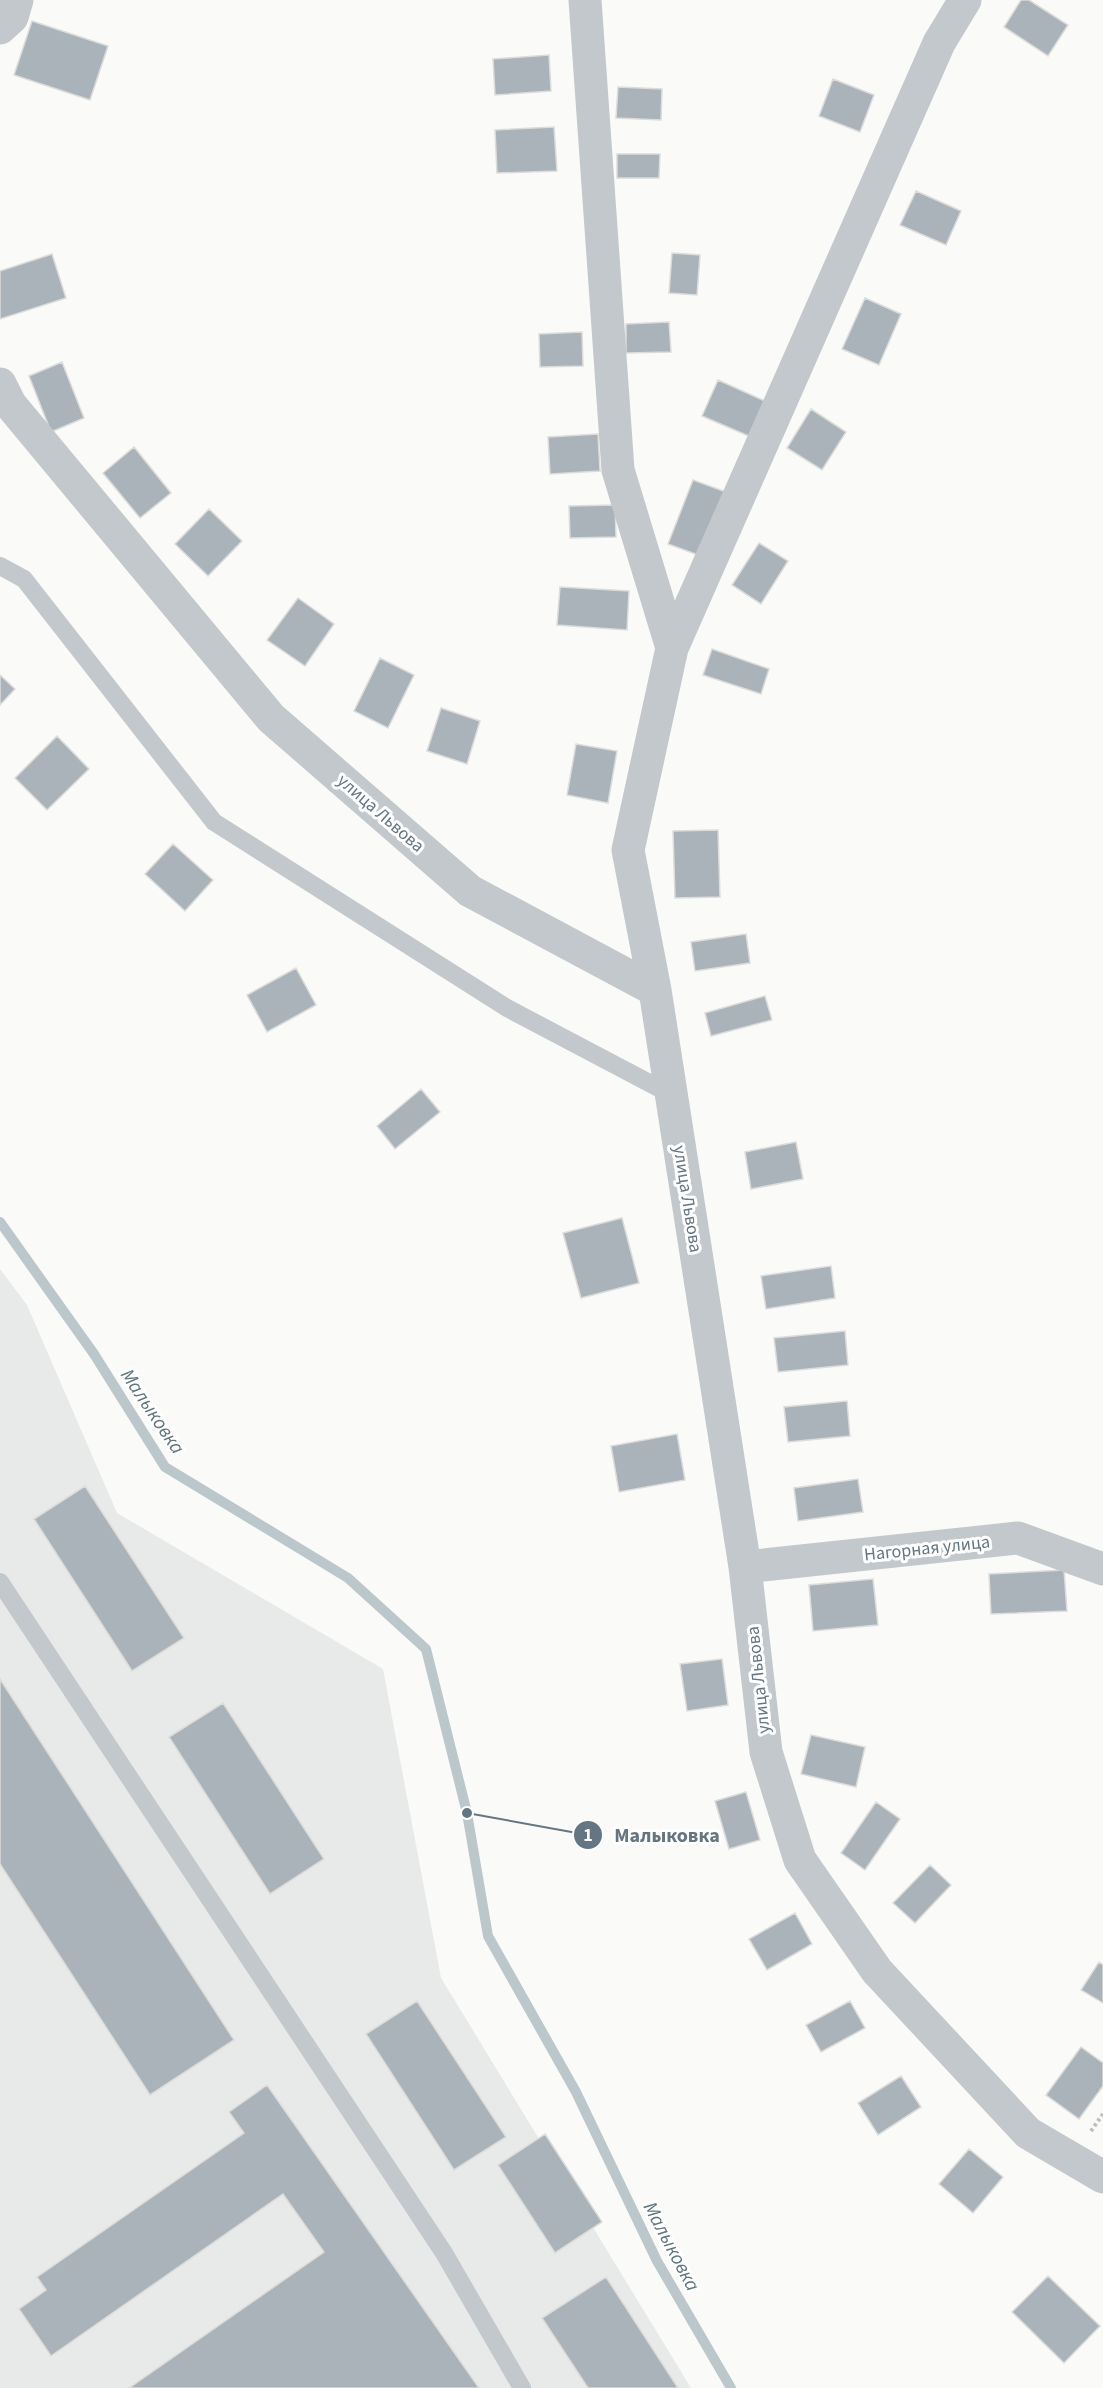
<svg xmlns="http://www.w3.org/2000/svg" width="1103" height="2388" font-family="'Source Sans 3',sans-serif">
	<rect width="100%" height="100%" fill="#fafaf8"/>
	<path fill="#e8e9e9" d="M0,1269l27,36 90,208 266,156 58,309 250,410h-691z"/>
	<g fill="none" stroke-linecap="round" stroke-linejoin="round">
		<path stroke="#bbc7cb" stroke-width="10" d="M0,1222l94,132 71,113 183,111 78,71 41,164 21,123 88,156 81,169 74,127"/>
	</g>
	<path fill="#aab3b9" stroke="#dcdcda" stroke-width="1.5" d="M1021,0h8l39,25 -20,31 -44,-29z
		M32,21l76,25 -18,54 -76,-25z
		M549,55l2,36 -56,4 -2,-36z
		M833,79l41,16 -14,37 -41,-16z
		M618,87l44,2 -1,31 -45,-2z
		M554,127l3,44 -60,2 -2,-43z
		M617,154h43l-1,24h-42z
		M916,191l45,20 -15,34 -46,-20z
		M672,253l28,2 -3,40 -28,-2z
		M52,254l14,44 -66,21v-48z
		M865,298l36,16 -22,51 -37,-16z
		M669,322l2,30 -45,1v-29z
		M582,332l1,34 -43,1 -1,-33z
		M62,362l22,56 -33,14 -22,-56z
		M718,380l49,22 -16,35 -49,-21z
		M811,409l35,23 -24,38 -35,-22z
		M598,434l2,37 -50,3 -2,-37z
		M134,447l37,46 -31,25 -37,-45z
		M693,480l33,12 -25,64 -33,-12z
		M615,505l1,32 -46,1 -1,-32z
		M209,509l33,32 -34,35 -33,-32z
		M759,543l29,18 -27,43 -29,-19z
		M560,587l69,4 -2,39 -70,-5z
		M298,598l36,26 -29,42 -38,-26z
		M712,649l57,20 -8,25 -58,-19z
		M380,658l34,17 -26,53 -34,-17z
		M0,675l15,14 -15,16z
		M441,708l39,13 -13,43 -40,-13z
		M57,736l32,33 -42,41 -32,-32z
		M576,744l41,7 -9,52 -41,-8z
		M718,830l2,67 -45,1 -2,-67z
		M173,844l40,36 -28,31 -40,-37z
		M746,934l4,29 -55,8 -4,-29z
		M296,968l20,37 -49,27 -20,-37z
		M765,996l7,24 -61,16 -6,-23z
		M421,1089l19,23 -45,37 -18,-23z
		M796,1142l7,37 -52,10 -6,-37z
		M622,1218l17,65 -58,15 -18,-65z
		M831,1266l4,32 -69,11 -5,-33z
		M845,1331l3,34 -70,7 -4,-34z
		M847,1401l3,35 -62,6 -4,-35z
		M677,1434l8,46 -66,12 -8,-46z
		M858,1479l5,33 -65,9 -4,-33z
		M85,1486l99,152 -52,33 -98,-152z
		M1064,1570l3,41 -76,3 -2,-40z
		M873,1579l5,46 -65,6 -4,-46z
		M722,1659l6,46 -41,6 -7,-47z
		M0,1679l234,361 -84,55 -150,-231z
		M223,1703l101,156 -54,35 -101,-157z
		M811,1735l54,12 -9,40 -55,-13z
		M746,1792l14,48 -31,9 -14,-48z
		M876,1802l24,17 -35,51 -24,-17z
		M930,1865l21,20 -36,38 -22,-20z
		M795,1913l17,31 -45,26 -18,-31z
		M1099,1962l4,3v38l-22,-13z
		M417,2001l89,136 -52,33 -88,-136z
		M850,2001l15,27 -44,24 -15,-27z
		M1081,2047l22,16v23l-24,33 -33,-24z
		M901,2076l20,31 -43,28 -20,-32z
		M267,2085l212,303h-350l195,-136 -41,-58 -232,162 -32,-47 27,-19 -9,-13 207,-144 -15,-21z
		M545,2134l57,88 -47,31 -57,-88z
		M969,2149l34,28 -30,36 -34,-29z
		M1048,2276l52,50 -36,37 -52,-51z
		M606,2277l72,111h-90l-46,-70z"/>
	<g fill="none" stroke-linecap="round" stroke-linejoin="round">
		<path stroke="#bbbfc2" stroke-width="4" stroke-dasharray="3 3" stroke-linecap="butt" d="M1091,2131l12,-17"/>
		<path stroke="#c3c8cc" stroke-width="18" d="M0,566l24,13 190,243 293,186 165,87
			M0,1582l444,671 78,135"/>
		<path stroke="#c3c8cc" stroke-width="33" d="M585,0l33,470 54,178
			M0,28l12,-11 5,-17
			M0,384l10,20 261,314 199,173 185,99 90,577 21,185 34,108 77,111 151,162 75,44
			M655,990l-27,-140 44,-202 267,-605 26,-43
			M745,1567l273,-29 85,31"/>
	</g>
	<g text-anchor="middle" stroke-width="6" stroke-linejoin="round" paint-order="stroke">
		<g font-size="18" fill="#657683" stroke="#fff">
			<text transform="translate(381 813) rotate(41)" y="6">улица Львова</text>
			<text transform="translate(688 1199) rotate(81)" y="6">улица Львова</text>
			<text transform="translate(927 1548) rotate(-6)" y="6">Нагорная улица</text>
			<text transform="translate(758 1680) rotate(-96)" y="6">улица Львова</text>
		</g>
		<g font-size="20" font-style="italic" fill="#60757c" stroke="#fff">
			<text transform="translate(153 1411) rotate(56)" y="7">Малыковка</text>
			<text transform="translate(672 2246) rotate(62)" y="7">Малыковка</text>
		</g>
	</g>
	<path fill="none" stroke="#657683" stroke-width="2" d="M467 1813L588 1835"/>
	<g fill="#657683" stroke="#fff" stroke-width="2">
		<circle cx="467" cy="1813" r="6"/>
		<circle cx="588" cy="1835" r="15"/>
	</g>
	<g font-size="18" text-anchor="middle" font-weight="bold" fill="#fff">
		<text x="588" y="1841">1</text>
	</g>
	<g font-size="20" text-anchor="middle" font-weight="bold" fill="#657683" stroke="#fff" stroke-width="6" stroke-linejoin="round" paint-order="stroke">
		<text x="667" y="1842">Малыковка</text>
	</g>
</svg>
